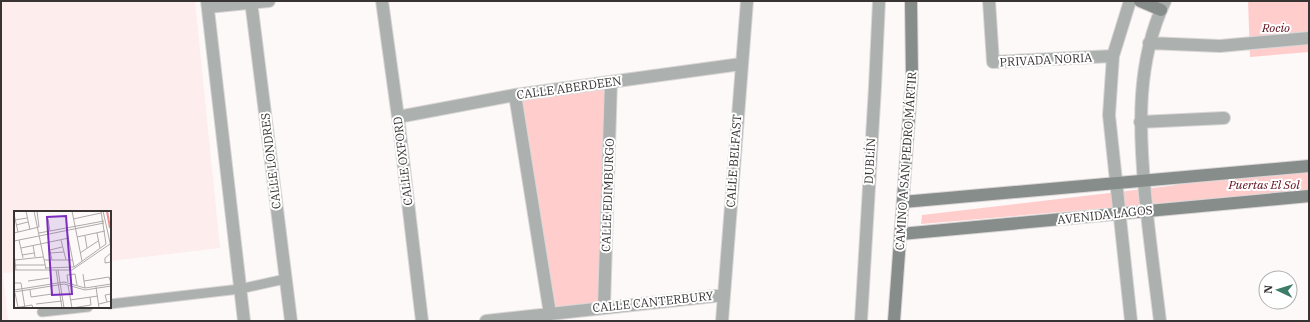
<svg xmlns="http://www.w3.org/2000/svg" width="1310" height="322" font-family="'IBM Plex Serif',serif">
	<rect width="100%" height="100%" fill="#fdf9f9"/>
	<path fill="#fdedec" d="M1,1h194l25,247 -110,13v-49h-95v60l-12,1 5,48h-7z"/>
	<path fill="#ffcecc" d="M1248,1h61v51l-59,5z
		M608,87l-9,216 -44,5 -34,-211z
		M1309,166v30l-142,13 -49,-2 -197,17 1,-9 247,-29 85,-15z"/>
	<g fill="none" stroke-linecap="round" stroke-linejoin="round">
		<g stroke="#dad6d6" stroke-width="11">
			<path id="lane" d="M110,304l130,-15 45,-10
				M42,312l46,-5"/>
		</g>
		<g stroke="#dad6d6" stroke-width="14">
			<path id="street" d="M207,1l37,320
				M251,1l40,320
				M382,1l16,116 24,204
				M989,1l4,61 120,-6
				M1130,1l-17,55 -4,59 22,206
				M208,7l61,-6
				M1149,43l71,3 89,-8
				M515,95l35,219
				M398,117l117,-22 226,-31
				M1140,122l84,-4
				M604,307l7,-225
				M486,321l238,-26
				M722,321l25,-320
				M861,321l14,-234 4,-86
				M1160,321c-5,-42 -11,-84 -15,-127 -6,-65 -9,-132 20,-193"/>
		</g>
		<g stroke="#dad6d6" stroke-width="14">
			<path id="secondary" d="M1140,1l21,9
				M903,202l406,-36
				M901,234l408,-38
				M894,321l18,-244 -1,-76"/>
		</g>
		<use href="#lane" stroke="#acb1af" stroke-width="9"/>
		<use href="#street" stroke="#acb1af" stroke-width="12"/>
		<use href="#secondary" stroke="#878d8b" stroke-width="12"/>
	</g>
	<g text-anchor="middle" stroke-width="4" stroke-linejoin="round" paint-order="stroke">
		<g font-size="12" font-style="italic" fill="#5d0615" stroke="#fff">
			<text x="1276" y="32">Rocio</text>
			<text x="1264" y="189">Puertas El Sol</text>
		</g>
		<g font-size="12" fill="#383434" stroke="#fff">
			<text transform="translate(1046 60) rotate(-3)" y="4">PRIVADA NORIA</text>
			<text transform="translate(569 88) rotate(-8)" y="4">CALLE ABERDEEN</text>
			<text transform="translate(271 161) rotate(-97)" y="4">CALLE LONDRES</text>
			<text transform="translate(403 161) rotate(-97)" y="4">CALLE OXFORD</text>
			<text transform="translate(734 161) rotate(-86)" y="4">CALLE BELFAST</text>
			<text transform="translate(870 161) rotate(-87)" y="4">DUBLÍN</text>
			<text transform="translate(906 161) rotate(-86)" y="4">CAMINO A SAN PEDRO MÁRTIR</text>
			<text transform="translate(608 195) rotate(-88)" y="4">CALLE EDIMBURGO</text>
			<text transform="translate(1105 215) rotate(-6)" y="4">AVENIDA LAGOS</text>
			<text transform="translate(653 302) rotate(-6)" y="4">CALLE CANTERBURY</text>
		</g>
	</g>
	<g transform="translate(14 211)">
		<rect width="97" height="97" fill="#fdf9f9"/>
		<path fill="none" stroke="#f09090" stroke-width="2" d="M93,0l3,17"/>
		<path fill="none" stroke="#aeaaaa" stroke-width="1" d="M12,0l4,19M20,0l12,58M58,0l10,50M89,0l8,36M0,3l4,18M34,8l2,12M59,8l28,-6M1,9l12,-2M2,14l12,-3M53,20l7,36M0,22l25,-6 -2,-16M25,22l65,-12M83,22l3,15M71,25l2,12M63,26l28,-6M5,29l4,18M47,29l5,20M0,30l90,-18M34,31l4,18M19,34l2,12M7,37l48,-10M36,39l12,-3M0,42l2,17M36,42l14,-1M66,42l18,-12M97,42l-6,5v5l6,-1M8,44l12,-2M1,49l28,-3M30,49h29M2,54h29M31,57l29,-1 32,-23 -5,-33M0,59h58l38,-26M42,59l6,38M44,59l6,38M69,63l2,14M14,70l21,-3M70,70l25,-4 2,6M54,71l-1,-7 8,-1 2,11M0,72h7l4,25M54,74l4,23 19,-3 -1,-8M82,76l3,21M0,79l50,-8 21,6 26,-4M16,79l1,7 21,-3 -1,-8M0,81l50,-8 21,6 26,-4M1,82l3,14M56,89l28,-4M93,91l-2,-7 6,-1M22,93l26,-3M85,93l12,-3M0,97l18,-3 1,3"/>
		<path fill="#7b2cbf" fill-opacity="0.15" stroke="#7b2cbf" stroke-width="2" d="M52,5l6,78 -20,1 -5,-78z"/>
		<rect width="97" height="97" fill="none" stroke="#383434" stroke-width="2"/>
	</g>
	<rect width="1310" height="322" fill="none" stroke="#383434" stroke-width="4"/>
	<g transform="translate(1278 290) rotate(274)"><circle r="19" fill="#ffffff" stroke="#afaeae"/>
	<path d="M0-3L7 15L0 10L-7 15Z" fill="#3d7c69"/>
	<text y="-6" font-size="11" font-weight="bold" text-anchor="middle" fill="#383434">N</text>
	</g>
</svg>
